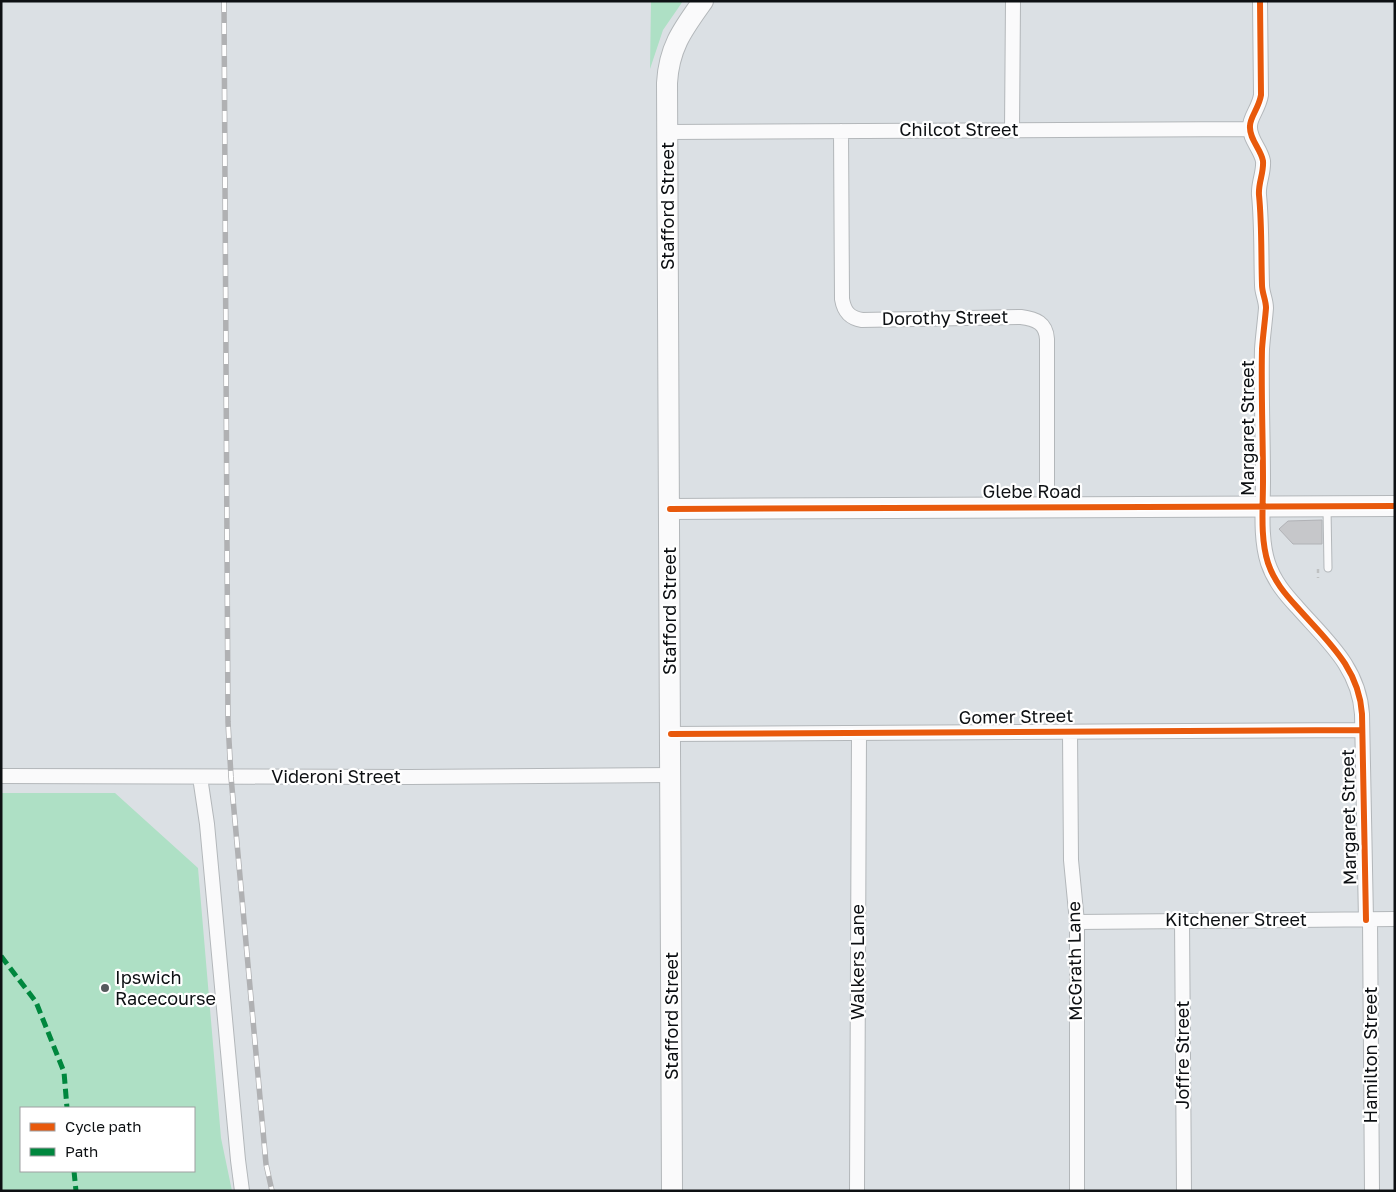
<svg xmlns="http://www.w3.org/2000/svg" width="1396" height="1192" font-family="'Golos Text',sans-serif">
	<rect width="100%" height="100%" fill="#dbe0e4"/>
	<path fill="#aee0c5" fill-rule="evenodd" d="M651,1h32l-20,29 -13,39z
		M1,793h114l83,75 23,270 11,53h-231zM21,1108h173v63h-173z"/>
	<path fill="#c6c7ca" stroke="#b1b2b6" d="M1322,520v24h-29l-14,-15 9,-8z"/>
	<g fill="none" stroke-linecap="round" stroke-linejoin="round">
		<g stroke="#b3b7ba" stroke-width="9">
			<path id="lane" d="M1327,509l1,59"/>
		</g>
		<g stroke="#b3b7ba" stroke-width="16">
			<path id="street" d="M1260,1l1,94c-2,13 -11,22 -11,31 -1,13 11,23 13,35 1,12 -5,22 -4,34 3,30 2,60 3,90 0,8 4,15 4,23 -1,13 -3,27 -4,41 -1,44 1,88 1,132 0,27 -3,57 5,82 6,18 17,31 29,44 29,33 62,60 65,107l4,206
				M1012,130l1,-129
				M841,131l1,168c2,12 7,19 20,21l159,-3c15,2 25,6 26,22v168
				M668,132l581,-3
				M1070,732l1,128 6,62v269
				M671,734l691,-4
				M1,776l408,1 262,-2
				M200,777l7,47 31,336 4,31
				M1182,920l2,271
				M1370,920l2,271
				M1077,922l318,-3
				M857,1191l2,-457"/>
		</g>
		<g stroke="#b3b7ba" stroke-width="22">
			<path id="secondary" d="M670,509l725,-3
				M672,1191l-5,-1108c2,-36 16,-54 36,-82"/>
		</g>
		<path stroke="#bfc1c2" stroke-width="2.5" stroke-dasharray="4 4" stroke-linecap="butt" d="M1318,569v9"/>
		<use href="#lane" stroke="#fafafb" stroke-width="7"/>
		<use href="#street" stroke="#fafafb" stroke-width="14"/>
		<use href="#secondary" stroke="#fafafb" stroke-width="20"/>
		<g stroke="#b0b1b3" stroke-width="5.5">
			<path id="rail" d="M224,1l4,721 3,55 35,387 6,27"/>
		</g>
		<use href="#rail" stroke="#fff" stroke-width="4" stroke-dasharray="11" stroke-linecap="butt"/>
		<path stroke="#00873e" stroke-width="5" stroke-dasharray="10 5" stroke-linecap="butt" d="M1,956l35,46 28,70 3,36
			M74,1171l2,20"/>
		<g stroke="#fff" stroke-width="9">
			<path id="cycleway" d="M1260,1l1,94c-2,13 -11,22 -11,31 -1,13 11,23 13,35 1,12 -5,22 -4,34 3,30 2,60 3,90 0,8 4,15 4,23 -1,13 -3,27 -4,41 -1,44 1,88 1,132 0,27 -3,57 5,82 6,18 17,31 29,44 29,33 62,60 65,107l4,206
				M670,509l725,-3
				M671,734l691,-4"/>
		</g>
		<use href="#cycleway" stroke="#e8590c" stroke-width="6"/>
	</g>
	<circle fill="#55595c" stroke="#fff" stroke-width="2" cx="105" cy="988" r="5"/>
	<g text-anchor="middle" stroke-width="4.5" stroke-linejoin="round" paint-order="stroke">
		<g font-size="18" fill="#0d1013" stroke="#fff">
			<text x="959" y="136">Chilcot Street</text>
			<text transform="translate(668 206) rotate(-90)" y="6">Stafford Street</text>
			<text transform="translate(945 318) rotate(-1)" y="6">Dorothy Street</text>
			<text transform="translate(1248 428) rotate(-90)" y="6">Margaret Street</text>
			<text x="1032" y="498">Glebe Road</text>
			<text transform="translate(670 611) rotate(-90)" y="6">Stafford Street</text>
			<text transform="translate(1016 717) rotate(-1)" y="6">Gomer Street</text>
			<text x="336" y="783">Videroni Street</text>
			<text transform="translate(1349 817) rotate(-91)" y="6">Margaret Street</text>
			<text x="1236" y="926">Kitchener Street</text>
			<text transform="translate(1075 961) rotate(-91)" y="6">McGrath Lane</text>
			<text transform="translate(858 962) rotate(-90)" y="6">Walkers Lane</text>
			<text transform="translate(672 1016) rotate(-90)" y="6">Stafford Street</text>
			<text transform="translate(1183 1055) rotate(-90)" y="6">Joffre Street</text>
			<text transform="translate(1371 1055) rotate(-90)" y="6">Hamilton Street</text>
		</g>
		<g font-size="18" fill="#0d1013" stroke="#fff" text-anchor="start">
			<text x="115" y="984">Ipswich<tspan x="115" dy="21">Racecourse</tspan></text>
		</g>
	</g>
	<rect width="1396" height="1192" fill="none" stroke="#0d1013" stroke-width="5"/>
	<rect x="20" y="1107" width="175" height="65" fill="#ffffff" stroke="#9e9fa1"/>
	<rect x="30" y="1123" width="25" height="8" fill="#e8590c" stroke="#9e9fa1"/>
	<text x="65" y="1132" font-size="15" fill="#0d1013">Cycle path</text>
	<rect x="30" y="1148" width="25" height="8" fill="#00873e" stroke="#9e9fa1"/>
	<text x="65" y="1157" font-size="15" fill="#0d1013">Path</text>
</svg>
